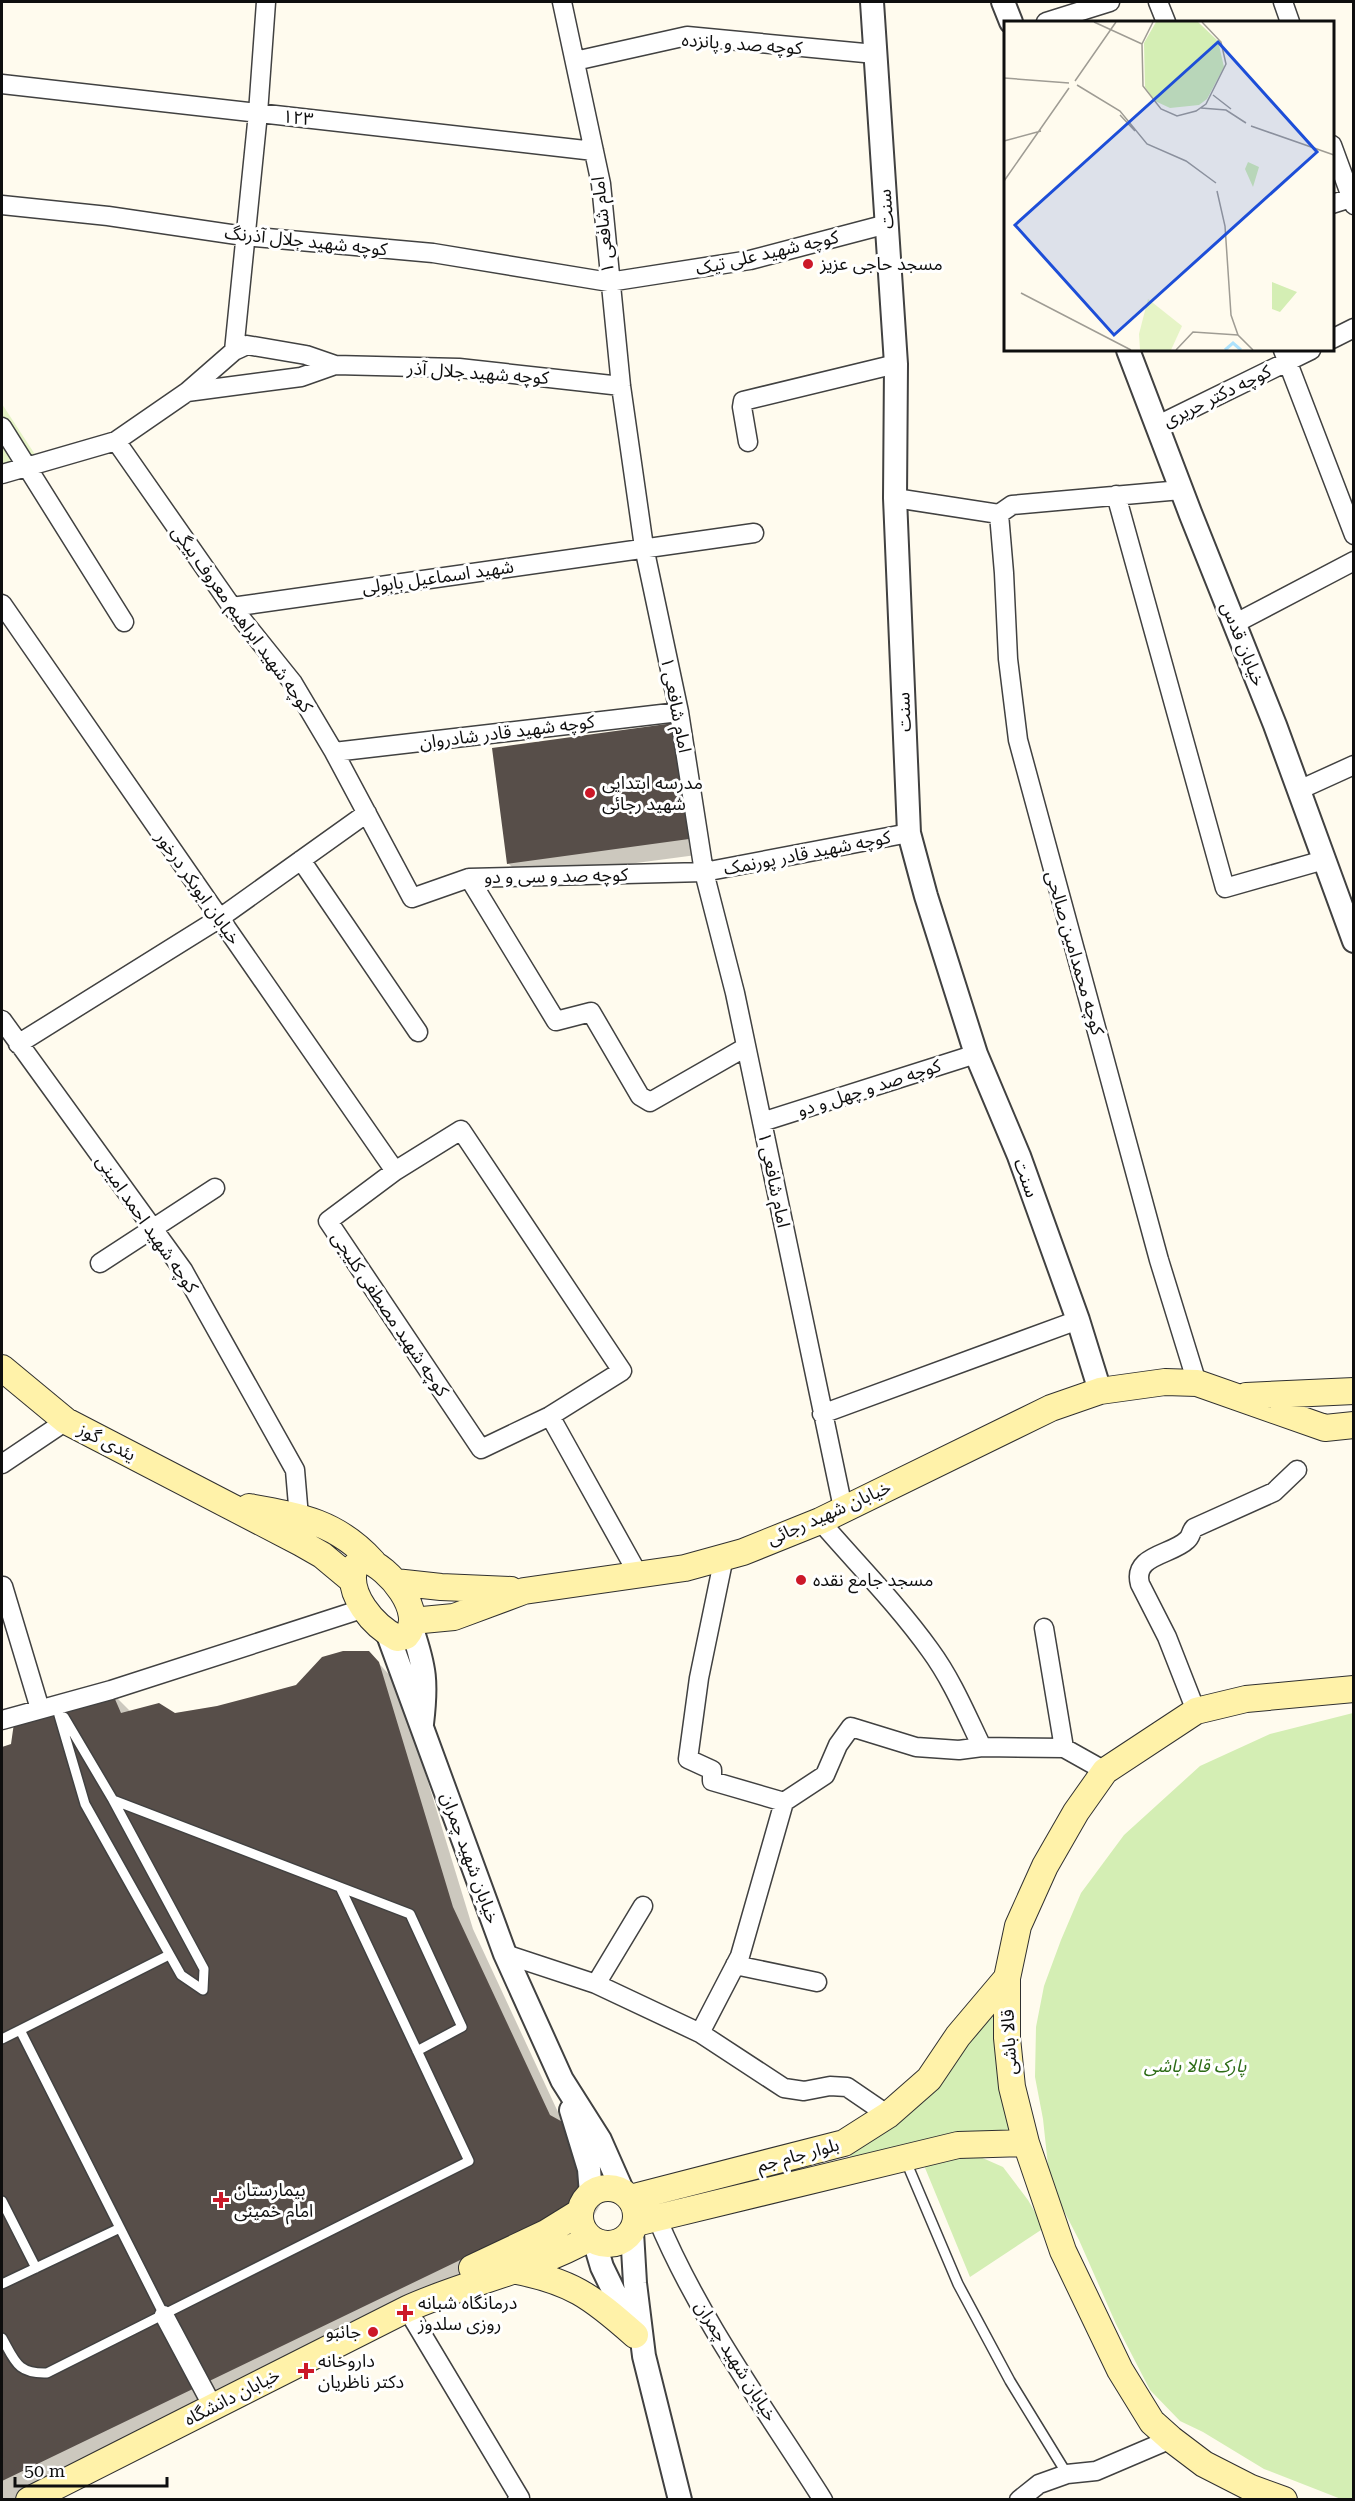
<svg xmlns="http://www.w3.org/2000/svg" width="1355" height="2501" font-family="'Roboto Serif','Noto Sans Arabic',serif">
	<rect width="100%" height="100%" fill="#fffbee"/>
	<path fill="#d4eeb4" d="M1353,1713v786h-12l-77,-30 -61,-37 -23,-11 -30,-31 -34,-66 -37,-84 -29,-56 -7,-65 -8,-42 1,-50 8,-41 17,-46 20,-47 43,-58 76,-69 70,-32z
		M1007,1978l19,165 -170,26 -12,-26 44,-28z
		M969,2152l34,15 25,33 16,28 -74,49 -47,-114z"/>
	<path fill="#e6f4c6" d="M2,404l34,52 -34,9z"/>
	<path fill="#0003" d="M673,724l31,130 -181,24 -15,-15z
		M369,1653l29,31 75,245 91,196 24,22 17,34 -2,19 -17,29 -561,271h-23v-752l11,-3 98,-53 20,20 43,2 44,-6 79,-22z"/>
	<path fill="#574e49" d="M674,723l15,116 -182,25 -15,-116z
		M343,1651h26l10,11 74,245 97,208 18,10 15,54 -17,30 -564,272v-734l9,-3 4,-28 96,-26 10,23 38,-10 16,10 42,-7 79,-21 26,-28z"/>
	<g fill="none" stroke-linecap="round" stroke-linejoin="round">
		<g stroke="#414141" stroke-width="12">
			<path id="service" d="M56,1705l29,99 96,171 22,15
				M64,1717l49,83 91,169 -1,21
				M113,1800l297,114 52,113 -45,24
				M2,2039l18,-9
				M905,2159l53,125 52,97 57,93
				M2,2201l34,67
				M2,2284l118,-56
				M164,2315l-144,-285 149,-75
				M2,2338c13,23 15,36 45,35l422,-212 -128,-272"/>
		</g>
		<g stroke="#414141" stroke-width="21">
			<path id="minor" d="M562,2l39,182 20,202 23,161 35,165 25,160 31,121 108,515
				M1158,2l8,20
				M1283,2l7,20
				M1046,22l64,-20
				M575,61l112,-25 188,18
				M2,84l592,67
				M1332,145l22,60
				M1332,204l19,-6
				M2,205l106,11 136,20 189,17 176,29 141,-22 137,-36
				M1332,339l22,-11
				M1283,350l71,185
				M234,351l24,-238 8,-111
				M187,392l114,-15 34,-12
				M1156,426l155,-76
				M2,427l122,195
				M116,441l116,166 61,76 41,69 78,146 57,-20 235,-6 205,-39
				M748,442l-6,-35 1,-6 153,-37
				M2,474l114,-33 71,-49 47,-41 13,-6 59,10 29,10 124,3 162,18
				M1116,495l109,393 99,-28
				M895,498l104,16 13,-9 169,-15
				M999,514l5,59 4,86 10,81 141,520 38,123
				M2,604l393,567
				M232,607l522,-74
				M1234,624l120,-63
				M334,752l345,-40
				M1299,790l55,-25
				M301,860l117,172
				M469,878l87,143 35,-9 49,84 10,6 96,-55
				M2,1020l181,250 112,200 4,47
				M18,1044l202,-126 147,-105
				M762,1122l214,-68
				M100,1263l115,-75
				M822,1414l256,-94
				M550,1416l72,-45 -161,-241 -66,41 -67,50 153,228 69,-33 88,158
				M2,1464l64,-43
				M820,1521c37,43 77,83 110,129 22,30 36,64 52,97
				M724,1557l-25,121 -11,81 24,11v11l72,21
				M3,1586l37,123
				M1044,1628l20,120
				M1196,1711l-29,-74 -27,-53c-8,-29 32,-29 47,-44 4,-3 4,-9 7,-12l80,-36 23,-22
				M2,1720l109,-30 254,-82
				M505,1954l91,30 104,49 84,55 20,3 26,-5 17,1 41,28
				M735,1965l82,17
				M596,1984l47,-78
				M700,2033l40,-77 44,-154 41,-27 13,-30 13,-18 65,20 43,3 23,-3 82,1 41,23
				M657,2218c42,101 108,190 166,282
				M407,2309l113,189 -3,2
				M164,2315l49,92
				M1019,2500l20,-16 28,-10 29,-3 75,-32"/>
		</g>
		<g stroke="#414141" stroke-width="26">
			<path id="tertiary" d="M872,2l24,362 -1,134 14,335 17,63 50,158 43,102 59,164 22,71
				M1003,2l8,20
				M1128,350l63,165 84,210 79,216
				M412,1629c13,39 15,53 10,95
				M387,1632l118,322 57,126 38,60 23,52
				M571,2110l18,59 2,25
				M632,2232l3,51 9,73 36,144
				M594,2240l8,27 32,66"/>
		</g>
		<g stroke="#303030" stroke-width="28">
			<path id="secondary" d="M2,1368l64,53 235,122 21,12 30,25
				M1246,1396l108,-5
				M249,1507c51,9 88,15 124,55
				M365,1560c23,6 62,53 41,76l-9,2c-23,-12 -52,-44 -42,-72z
				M395,1582l46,5 70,3
				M412,1621l42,-4 70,-26 161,-23 58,-16 77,-31 231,-113 49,-17 65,-9 32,1 128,45 29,-3
				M580 2216a28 28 0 1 1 56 0a28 28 0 1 1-56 0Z
				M630,2198l214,-55 44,-28 41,-36 29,-43 49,-58
				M636,2223l322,-78 68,-2
				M472,2268l74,-35 34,-21
				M512,2270c59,11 79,26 123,65
				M29,2500l378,-191c59,-27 126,-39 183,-71
				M1284,2500l-33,-12 -47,-24 -33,-25 -19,-17 -32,-52 -57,-119 -37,-108 -14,-56 -5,-49v-60l11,-52 27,-60 31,-54 29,-41 91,-60 50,-12 108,-10"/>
		</g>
		<use href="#service" stroke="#fff" stroke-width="9"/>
		<use href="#minor" stroke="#fff" stroke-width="18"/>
		<use href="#tertiary" stroke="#fff" stroke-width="22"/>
		<use href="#secondary" stroke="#fff2a9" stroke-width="26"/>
	</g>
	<g fill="#cc1828" stroke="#fff" stroke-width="2">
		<circle cx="808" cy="264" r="6"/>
		<circle cx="590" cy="793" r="6"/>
		<circle cx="801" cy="1580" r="6"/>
		<path d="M218 2191h6v6h6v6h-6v6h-6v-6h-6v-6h6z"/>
		<path d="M402 2304h6v6h6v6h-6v6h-6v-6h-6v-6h6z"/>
		<circle cx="373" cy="2332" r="6"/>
		<path d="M303 2362h6v6h6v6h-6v6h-6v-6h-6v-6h6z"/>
	</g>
	<g text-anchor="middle" stroke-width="6" stroke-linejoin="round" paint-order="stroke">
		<g font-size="18" fill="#0e0e0e" stroke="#fff">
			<text transform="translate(742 44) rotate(4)" y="6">کوچه صد و پانزده</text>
			<text transform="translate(298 118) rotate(6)" y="6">۱۲۳</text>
			<text transform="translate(886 209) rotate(-94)" y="6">سنت</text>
			<text transform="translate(603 225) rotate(-96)" y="6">امام شافعی ۱</text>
			<text transform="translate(306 241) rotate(6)" y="6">کوچه شهید جلال آذرنگ</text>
			<text transform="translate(767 253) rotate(-13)" y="6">کوچه شهید علی تیک</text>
			<text transform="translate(478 373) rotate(4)" y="6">کوچه شهید جلال آذر</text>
			<text transform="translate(1217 396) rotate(-26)" y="6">کوچه دکتر حریری</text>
			<text transform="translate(438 577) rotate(-8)" y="6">شهید اسماعیل بابولی</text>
			<text transform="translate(242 619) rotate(54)" y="6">کوچه شهید ابراهیم معروف بیگی</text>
			<text transform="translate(1243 644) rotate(68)" y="6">خیابان قدس</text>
			<text transform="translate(676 705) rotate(79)" y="6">امام شافعی ۱</text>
			<text transform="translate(904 712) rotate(-92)" y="6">سنت</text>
			<text transform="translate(507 732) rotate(-7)" y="6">کوچه شهید قادر شادروان</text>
			<text transform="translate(807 853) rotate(-11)" y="6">کوچه شهید قادر پورنمک</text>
			<text transform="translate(556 876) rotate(-1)" y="6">کوچه صد و سی و دو</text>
			<text transform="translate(198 888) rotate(55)" y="6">خیابان ابوبکر درخور</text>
			<text transform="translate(1075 953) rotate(74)" y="6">کوچه محمدامین صالحی</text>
			<text transform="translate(869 1088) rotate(-18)" y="6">کوچه صد و چهل و دو</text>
			<text transform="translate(1026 1178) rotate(70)" y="6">سنت</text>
			<text transform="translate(774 1180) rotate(78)" y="6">امام شافعی ۱</text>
			<text transform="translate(147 1224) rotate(55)" y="6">کوچه شهید احمد امینی</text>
			<text transform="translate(390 1314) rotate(56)" y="6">کوچه شهید مصطفی کلیجی</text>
			<text transform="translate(107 1442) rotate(27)" y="6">یئدی گوز</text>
			<text transform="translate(829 1513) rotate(-24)" y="6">خیابان شهید رجائی</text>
			<text transform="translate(470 1858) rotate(70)" y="6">خیابان شهید چمران</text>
			<text transform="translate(1009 2042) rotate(-93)" y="6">قالا باشی</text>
			<text transform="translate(798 2155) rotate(-15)" y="6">بلوار جام جم</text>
			<text transform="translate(736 2361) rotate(58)" y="6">خیابان شهید چمران</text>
			<text transform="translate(232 2397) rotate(-27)" y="6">خیابان دانشگاه</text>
		</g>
		<g font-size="18" fill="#0e0e0e" stroke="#fff" text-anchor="start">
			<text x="820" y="270">مسجد حاجی عزیز</text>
			<text x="602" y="789">مدرسه ابتدایی<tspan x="602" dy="21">شهید رجائی</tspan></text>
			<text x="813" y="1586">مسجد جامع نقده</text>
			<text x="234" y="2196">بیمارستان<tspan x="234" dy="21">امام خمینی</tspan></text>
			<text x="418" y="2309">درمانگاه شبانه<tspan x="418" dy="21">روزی سلدوز</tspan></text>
			<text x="361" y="2338" text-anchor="end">جانبو</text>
			<text x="318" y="2367">داروخانه<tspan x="318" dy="21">دکتر ناظریان</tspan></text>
		</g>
		<g font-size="18" font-style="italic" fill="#2d6c17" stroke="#fff">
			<text x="1195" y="2072">پارک قالا باشی</text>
		</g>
	</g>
	<g transform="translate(1004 21)">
		<rect width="330" height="330" fill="#fffbee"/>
		<path d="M152,1h42l20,19 6,26 -17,32 -8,6 -29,3 -15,-7 -10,-14 -1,-44zM244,141l11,5 -6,20 -8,-18zM268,261l25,10 -17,20 -8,-3z" fill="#d4eeb4"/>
		<path d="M144,278l34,27 -11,24h-31l-1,-16z" fill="#e6f4c6"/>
		<path fill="none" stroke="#ade2fc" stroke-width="3" d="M221,329l8,-7 8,7"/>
		<path fill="none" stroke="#9f9c94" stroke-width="1.5" d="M90,1l48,22M149,1l-11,22 1,42 18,23 16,7 19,-5 10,-7 20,-40 -5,-22 -19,-20M0,57l65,5M71,60l41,-59M73,64l43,26 27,33 39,17 30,22M209,74l18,14M197,87l25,2 20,13M116,94l15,16M247,105l83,29M0,120l37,-10M0,160l65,-93M213,170l8,35 6,89 7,20 15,15M17,272l110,57M172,329l17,-18 45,3"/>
		<path fill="#1d4ed8" fill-opacity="0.15" stroke="#1d4ed8" stroke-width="3" d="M214,21l99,110 -203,183 -99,-110z"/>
		<rect width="330" height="330" fill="none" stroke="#0e0e0e" stroke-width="3"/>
	</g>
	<rect width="1355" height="2501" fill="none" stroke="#0e0e0e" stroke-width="6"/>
	<path d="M15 2477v9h152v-9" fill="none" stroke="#0e0e0e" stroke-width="3"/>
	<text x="24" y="2477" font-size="18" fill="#0e0e0e" stroke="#ffffff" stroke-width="4.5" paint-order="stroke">50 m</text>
</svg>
